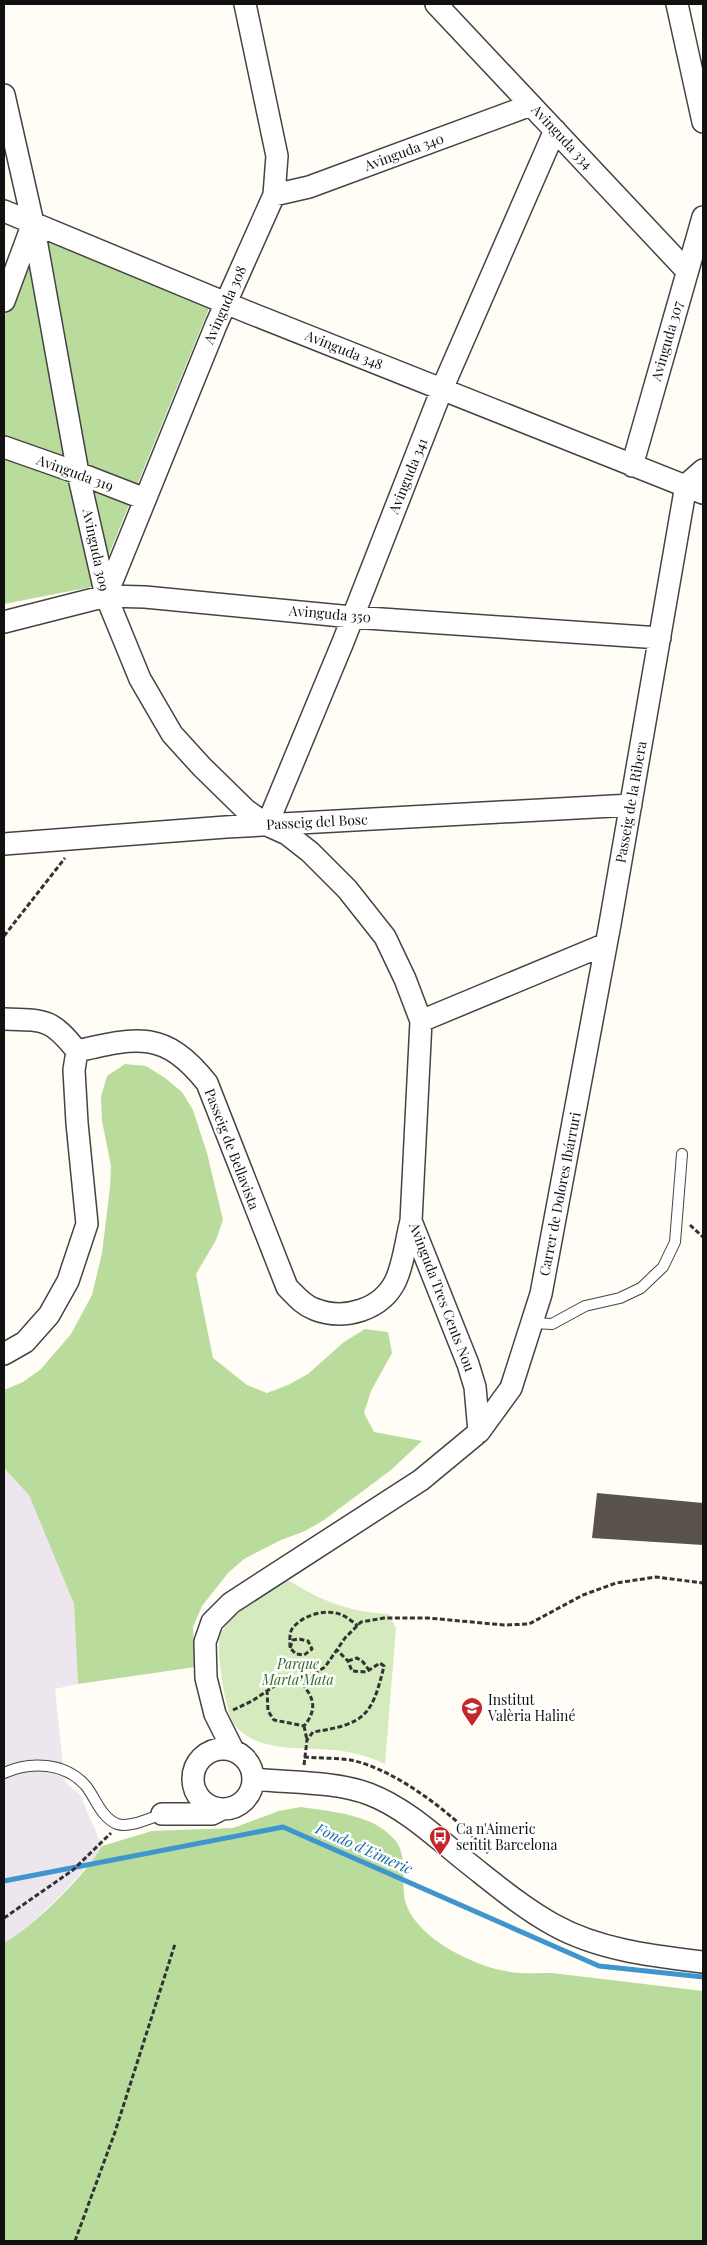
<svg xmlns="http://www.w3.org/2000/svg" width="707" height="2245" font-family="'Playfair Display',serif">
	<rect width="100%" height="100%" fill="#fffdf5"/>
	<path fill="#eee6ef" d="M4,1468l25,26 45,110 4,80 -23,5 10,93 15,13 22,51 -5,9 -35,39 -43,41 -15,8z"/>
	<path fill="#d5ebbd" d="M286,1579c36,22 62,33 103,35l7,14 -11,136c-15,-7 -28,-11 -44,-13 -32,-5 -84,4 -107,-27 -6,-8 -12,-41 -13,-52 -1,-9 -3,-20 -2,-30 2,-26 48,-49 67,-63z"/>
	<path fill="#b9dc9c" d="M36,237l174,69 -114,280 -92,18v-287z
		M125,1064l21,2 19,12 17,14 11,18 14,43 16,67 -7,20 -20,34 17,84 34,27 20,8 21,-8 20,-11 36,-32 21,-13 23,3 4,21 -21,38 -7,22 10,19 48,9 -31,29 -67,50 -19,11 -24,9 -37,19 -16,14 -26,33 -9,21 2,40 -117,17 -4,-80 -45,-109 -25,-27v-78l19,-8 18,-13 30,-35 21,-39 10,-42 8,-66 1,-21 -9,-45 -1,-24 6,-21z
		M301,1807c32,5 72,7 94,33 13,15 6,42 10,60 8,36 68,66 101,71 15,3 30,2 46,2l151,18v250h-699v-298c27,-14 83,-69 98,-97l50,-15 81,-3 46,-17z"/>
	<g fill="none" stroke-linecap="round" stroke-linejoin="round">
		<path stroke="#3f96cf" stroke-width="5" d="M4,1881l279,-54 316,139 104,11"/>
	</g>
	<path fill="#5a524d" d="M597,1493l106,10v42l-111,-7z"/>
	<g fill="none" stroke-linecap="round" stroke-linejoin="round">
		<g stroke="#444" stroke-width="12">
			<path id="service" d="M533,1323l19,1 33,-18 35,-8 21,-10 22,-21 12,-25 7,-88
				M4,1773c26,-12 61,-11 82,13 10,13 15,31 31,38 13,4 33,-6 45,-10"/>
		</g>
		<g stroke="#444" stroke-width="24">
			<path id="minor" d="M436,4l251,267
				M677,4l26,118
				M4,95l29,128 -29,78
				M274,195l35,-8 222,-82
				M4,211l241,100 458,182
				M33,223l45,250 28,123 34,83 32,55 30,33 44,43 21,15 20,9 23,18 37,37 38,48 20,42 16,42 -10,200 57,143 7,23 4,45 -58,48 -190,123 -19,19 -7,20 1,36 9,36 18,36
				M4,447l74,26 67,26
				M632,466l71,-249
				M106,596l110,-271 58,-130 3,-39 -32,-152
				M4,622l102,-26 39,1 207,20 308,21
				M267,825l76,-183 99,-253 113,-259
				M4,844l222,-17 405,-22
				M4,1019c40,1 47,-1 73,32
				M421,1021l185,-77
				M77,1051c60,-14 88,-21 130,32l80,204c8,8 16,18 27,22 30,12 68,1 82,-29 8,-18 10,-40 15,-59
				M4,1354l21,-12 24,-27 19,-34 19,-57 -10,-101 -3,-53 3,-19
				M479,1432l32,-44 30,-94 69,-370 76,-439 17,-15
				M193 1779a30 30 0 1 1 60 0a30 30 0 1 1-60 0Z
				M253,1779c38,4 81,2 116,15 37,14 69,45 99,69 28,22 55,45 86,62 45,25 99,31 149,37
				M162,1814h50l10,-5"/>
		</g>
		<path stroke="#333" stroke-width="3" stroke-dasharray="5 2.5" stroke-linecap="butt" d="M4,936l61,-78
			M690,1225l13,12
			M290,1648l3,-8 6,-1 9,2 4,8 -8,6 -8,-1 -6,-6c0,-6 -1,-14 2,-19 10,-14 34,-21 50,-14 5,2 11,7 16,11
			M348,1661l9,-3 6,4 6,8
			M267,1690l1,21 6,9 30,6c16,-19 8,-33 -8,-48
			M233,1710l19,-9 21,-14 19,-9 18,-2 15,-9 20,-29 16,-16 23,-4h44l76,7 25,-1 54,-29 33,-12 40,-6 47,6
			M304,1726l3,14
			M304,1757c15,1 31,1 46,3 45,8 109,58 138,93
			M304,1765l3,-25 6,-8c52,-8 59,-16 71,-66l-4,-3 -14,9 -14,-1 -4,-10 -11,-11
			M4,1918l69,-48 38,-37
			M75,2241l40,-109 60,-188"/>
		<use href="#service" stroke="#fff" stroke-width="10"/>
		<use href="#minor" stroke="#fff" stroke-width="21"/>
	</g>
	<defs>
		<g id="school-pin" transform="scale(1.125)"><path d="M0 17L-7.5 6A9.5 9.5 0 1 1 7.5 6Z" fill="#c4262e" stroke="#fff"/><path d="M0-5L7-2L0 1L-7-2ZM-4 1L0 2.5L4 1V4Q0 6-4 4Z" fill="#fff"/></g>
		<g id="bus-pin" transform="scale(1.125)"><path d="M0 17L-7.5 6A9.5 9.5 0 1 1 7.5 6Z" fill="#c4262e" stroke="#fff"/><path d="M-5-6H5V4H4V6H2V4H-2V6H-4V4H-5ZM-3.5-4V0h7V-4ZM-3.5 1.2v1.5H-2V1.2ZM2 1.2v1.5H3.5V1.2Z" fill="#fff"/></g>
	</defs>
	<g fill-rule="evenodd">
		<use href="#school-pin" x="472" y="1708"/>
		<use href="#bus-pin" x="440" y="1837"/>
	</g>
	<g text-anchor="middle" stroke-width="5" stroke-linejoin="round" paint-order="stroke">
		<g font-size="14" fill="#111" stroke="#fff">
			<text transform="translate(562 137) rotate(47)" y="5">Avinguda 334</text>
			<text transform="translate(404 152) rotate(-20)" y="5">Avinguda 340</text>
			<text transform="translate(225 305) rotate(-66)" y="5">Avinguda 308</text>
			<text transform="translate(667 341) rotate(-74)" y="5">Avinguda 307</text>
			<text transform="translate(344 350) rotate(22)" y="5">Avinguda 348</text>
			<text transform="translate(75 473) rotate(20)" y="5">Avinguda 319</text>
			<text transform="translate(408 476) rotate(-68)" y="5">Avinguda 341</text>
			<text transform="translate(96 550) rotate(78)" y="5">Avinguda 309</text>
			<text transform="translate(330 614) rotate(5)" y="5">Avinguda 350</text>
			<text transform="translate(631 802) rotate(-80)" y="5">Passeig de la Ribera</text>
			<text transform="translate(317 822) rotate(-3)" y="5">Passeig del Bosc</text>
			<text transform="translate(232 1149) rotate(69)" y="5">Passeig de Bellavista</text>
			<text transform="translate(560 1194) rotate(-79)" y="5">Carrer de Dolores Ibárruri</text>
			<text transform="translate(442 1297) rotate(69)" y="5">Avinguda Tres Cents Nou</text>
		</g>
		<g font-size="14" font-style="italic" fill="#2f6b1f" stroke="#fff">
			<text x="298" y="1669">Parque<tspan x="298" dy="16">Marta Mata</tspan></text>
		</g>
		<g font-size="14" fill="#111" stroke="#fff" text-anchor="start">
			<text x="488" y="1705">Institut<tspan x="488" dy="16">Valèria Haliné</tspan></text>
			<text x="456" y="1834">Ca n'Aimeric<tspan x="456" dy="16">sentit Barcelona</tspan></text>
		</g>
		<g font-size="15" font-style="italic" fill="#1768a6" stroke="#fff">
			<text transform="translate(364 1849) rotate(24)" y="5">Fondo d'Eimeric</text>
		</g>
	</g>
	<rect width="707" height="2245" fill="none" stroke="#111111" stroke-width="10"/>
</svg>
